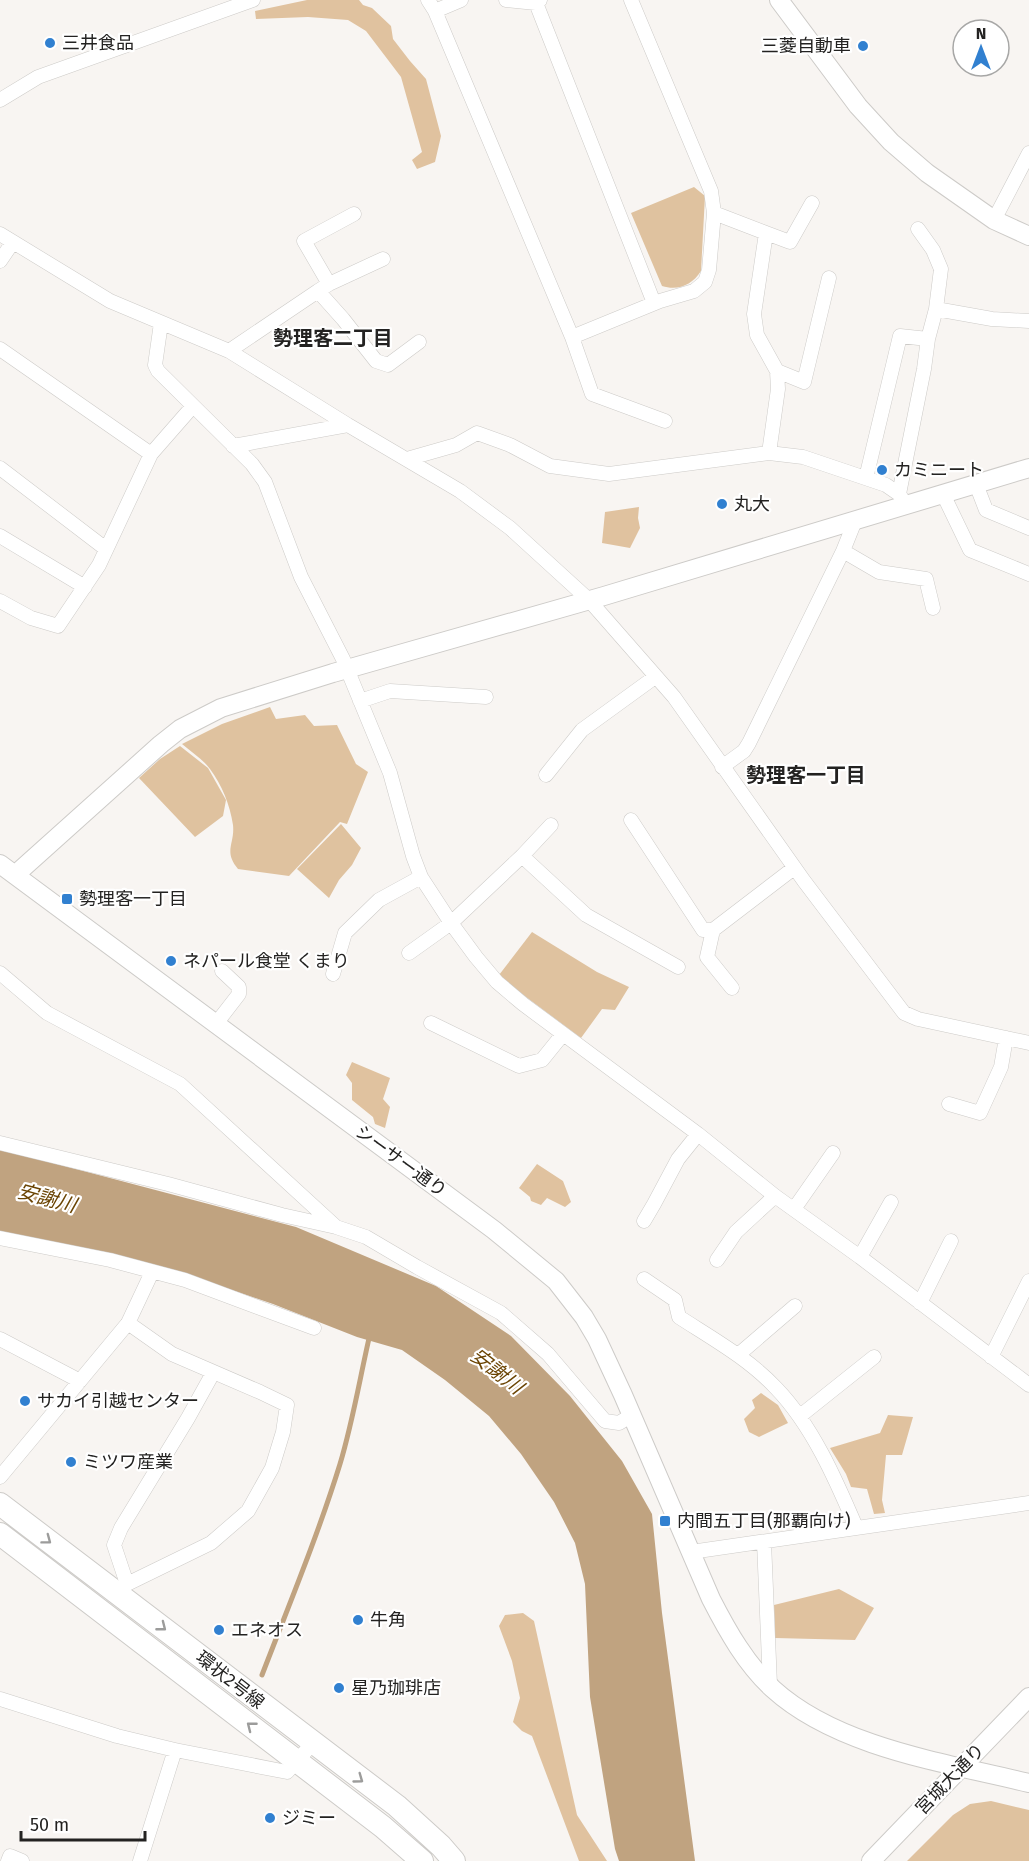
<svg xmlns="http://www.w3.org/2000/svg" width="1029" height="1861" font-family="'Fira Sans','Noto Sans JP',sans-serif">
	<rect width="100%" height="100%" fill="#f8f5f2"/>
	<path fill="#dfc29f" d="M694,187l11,9 -4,75c-9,14 -23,20 -39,15l-31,-73z
		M270,707l6,12 29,-4 9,11 23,-1 19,39 12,8 -21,52 -7,-2 -51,54 -51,-7c-15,-18 -3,-25 -5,-44 -3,-20 -11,-40 -23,-56 -7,-10 -19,-17 -28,-25l40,-20z
		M180,746l28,22 18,32 -3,16 -28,21 -56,-59 21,-19z
		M341,824l20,24 -9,17 -13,15 -10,18 -32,-29z
		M532,932l65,40 32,15 -14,23 -13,-1 -21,29 -59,-44 -23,-19z
		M991,1801l38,9v51h-122l46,-46 17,-11z"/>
	<path fill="#e0c29f" d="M307,0h52l4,5 9,3 19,18 2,13 17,22 16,18 15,57 -6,26 -18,7 -5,-9 10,-8 -21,-75 -35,-46 -18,-11 -40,-3 -52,2 -1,-8z
		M639,507l-1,11 2,10 -10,20 -28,-5 3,-31z
		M352,1062l38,16 -7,21 7,8 -5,21 -10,-4 -2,-7 -21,-17v-17l-6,-8z
		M537,1164l26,17 8,21 -6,5 -18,-9 -6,7 -10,-4 -1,-4 -11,-9z
		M761,1393l17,12 10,18 -29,14 -10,-5 -5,-13 11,-11 -3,-8z
		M888,1415l25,2 -11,38h-16l-4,45 3,13 -11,1 -7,-25 -16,-2 -5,-13 -16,-26 50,-15z
		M839,1589l35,19 -19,32 -80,-2 -1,-33z
		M523,1613l11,8 43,194 30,46h-28l-47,-125 -10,-5 -9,-9 7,-24 -8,-37 -13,-35 6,-11z"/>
	<path fill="#c0a380" d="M0,1149l296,78 140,59 75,50 59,60 52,65 30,53 10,99 33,248h-76l-4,-12 -25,-152 -5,-113 -10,-41 -21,-41 -33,-48 -32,-38 -44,-36 -43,-30 -45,-13 -84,-33 -103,-35 -65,-17 -105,-20z"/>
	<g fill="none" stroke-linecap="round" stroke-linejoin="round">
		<path stroke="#c0a380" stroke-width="5" d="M262,1675c27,-70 56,-140 78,-211 13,-43 20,-87 30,-130"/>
		<g stroke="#cdcbc8" stroke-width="15">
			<path id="minor" d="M428,0l7,11 137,326 88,-36 34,-10 11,-9 4,-12 5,-57 -3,-22 -80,-191
				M506,0l30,3 4,-3
				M536,3l118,300
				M435,11l26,-11
				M0,100l38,-23 215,-77
				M714,213l52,20 -12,81 3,21 20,36 27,11 25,-104
				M994,220l35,-67
				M766,233l24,9 22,-39
				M0,234l110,67 119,50 119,74 112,66 50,37 79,72 85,97 130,184 100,132 14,6 111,24
				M0,261l13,-19
				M329,284l54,-25
				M318,291l11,-7 -25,-43 50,-27
				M936,309l56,10 37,2
				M161,323l-6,42 3,6 94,93 13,18 36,95 42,82 47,114 23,83 8,21 30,46 25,34 21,25 26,22 175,130 77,62 85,61 169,128
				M572,337l20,57 73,27
				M0,349l151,105
				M229,351l89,-60 25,28 33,42 12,4 31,-23
				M233,446l115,-21
				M769,453l9,-64 -1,-18
				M407,459l49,-14 21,-12 33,12 40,21 59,8 160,-21 34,4 83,28 13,9 7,11
				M0,468l106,81
				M866,478l34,-142 28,3 8,-30 5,-40 -8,-19 -15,-21
				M976,484l10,26 43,18
				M899,494l25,-125 4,-30
				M943,494l27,56 59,24
				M0,536l85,51
				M843,551l36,21 47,7 7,29
				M0,601l31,17 27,8 41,-61 52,-111 42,-48
				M360,701l30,-10 96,6
				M722,767l22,-16 5,-8 94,-192 12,-30
				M546,775l36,-45 73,-53
				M631,820l72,110h10l81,-62
				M522,856l64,59 92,52
				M713,930l-6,27 25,31
				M409,953l42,-30 71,-67 29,-31
				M0,973l47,40 133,71 155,142
				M333,974l12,-41 34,-33 42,-23
				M431,1023l88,43 23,-6 21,-26
				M215,1025l24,-31v-7l-17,-16
				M949,1104l31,9 21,-46 5,-29
				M0,1143l168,41 114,31 54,12 30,10 51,30 84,46 47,41 57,67 14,2 13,-8
				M794,1209l39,-56
				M644,1221l10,-17 24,-45 20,-25
				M0,1238l110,22 75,20 129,48
				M860,1257l31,-55
				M717,1260l19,-28 39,-36
				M644,1279l31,21 4,17c34,22 70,42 97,71 36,37 60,92 80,139
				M920,1303l31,-62
				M128,1323l24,-51
				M0,1339l80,42
				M738,1355l57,-49
				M991,1357l38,-76
				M800,1416l74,-59
				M0,1477l128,-154 44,31 88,38 27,13 -4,27 -11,36 -24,43 -37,32 -84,41
				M764,1542l6,143
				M691,1552l338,-49
				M121,1588l6,-4 -13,-39 7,-17 67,-110 25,-45
				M0,1699l117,37 58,14 112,22 26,-29
				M8,1861l2,-5 12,5
				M140,1861l35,-111"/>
		</g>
		<g stroke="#cdcbc8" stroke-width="20">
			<path id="tertiary" d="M779,0l79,106 33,36 36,31 67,47 35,16
				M0,864l494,366 62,51 28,36 13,22 26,56 88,204c17,33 35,65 62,90 65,59 174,74 256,94
				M15,875l146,-131 19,-15 41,-21 112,-35 271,-77 425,-128
				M871,1861l158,-164"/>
		</g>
		<g stroke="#cdcbc8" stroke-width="24">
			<path id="primary" d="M0,1504l397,302 44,40 13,15
				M0,1534l383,293 39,34"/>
		</g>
		<use href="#minor" stroke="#fff" stroke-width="14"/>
		<use href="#tertiary" stroke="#fff" stroke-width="18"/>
		<use href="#primary" stroke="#fff" stroke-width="22"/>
	</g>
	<defs><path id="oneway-chevron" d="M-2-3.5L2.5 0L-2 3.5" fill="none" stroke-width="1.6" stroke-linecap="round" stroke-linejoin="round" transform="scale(1.5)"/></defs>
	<g stroke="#9c9c9b">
		<use href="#oneway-chevron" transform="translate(47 1540) rotate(37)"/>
		<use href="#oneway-chevron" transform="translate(162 1627) rotate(38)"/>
		<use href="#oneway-chevron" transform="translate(251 1726) rotate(-142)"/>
		<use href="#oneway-chevron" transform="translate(359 1779) rotate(36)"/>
	</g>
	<g fill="#3180d0" stroke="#fff" stroke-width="2">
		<circle cx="50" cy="43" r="6"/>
		<circle cx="863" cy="46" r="6"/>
		<circle cx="882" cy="470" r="6"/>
		<circle cx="722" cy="504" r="6"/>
		<rect x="61" y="893" width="12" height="12" rx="3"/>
		<circle cx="171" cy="961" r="6"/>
		<circle cx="25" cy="1401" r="6"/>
		<circle cx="71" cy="1462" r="6"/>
		<rect x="659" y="1515" width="12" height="12" rx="3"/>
		<circle cx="358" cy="1620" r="6"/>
		<circle cx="219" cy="1630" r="6"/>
		<circle cx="339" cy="1688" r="6"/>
		<circle cx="270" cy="1818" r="6"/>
	</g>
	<g text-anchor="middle" stroke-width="4.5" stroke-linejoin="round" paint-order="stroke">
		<g font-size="18" fill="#232221" stroke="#fff" text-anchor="start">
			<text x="62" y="49">三井食品</text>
			<text x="851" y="52" text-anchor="end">三菱自動車</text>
			<text x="894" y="476">カミニート</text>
			<text x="734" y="510">丸大</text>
			<text x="79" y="905">勢理客一丁目</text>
			<text x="183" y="967">ネパール食堂 くまり</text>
			<text x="37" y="1407">サカイ引越センター</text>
			<text x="83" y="1468">ミツワ産業</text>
			<text x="677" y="1527">内間五丁目(那覇向け)</text>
			<text x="370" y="1626">牛角</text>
			<text x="231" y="1636">エネオス</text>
			<text x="351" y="1694">星乃珈琲店</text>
			<text x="282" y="1824">ジミー</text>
		</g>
		<g font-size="18" fill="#232221" stroke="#fff">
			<text transform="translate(401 1161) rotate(36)" y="6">シーサー通り</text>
			<text transform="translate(230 1680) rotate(38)" y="6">環状2号線</text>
			<text transform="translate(950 1779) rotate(-46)" y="6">宮城大通り</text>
		</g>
		<g font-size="20" font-weight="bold" fill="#232221" stroke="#fff">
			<text x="333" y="345">勢理客二丁目</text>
			<text x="806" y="782">勢理客一丁目</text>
		</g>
		<g font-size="20" font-style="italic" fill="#6b4403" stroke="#fff">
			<text transform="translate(47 1198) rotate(15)" y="7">安謝川</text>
			<text transform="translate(497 1371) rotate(38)" y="7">安謝川</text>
		</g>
	</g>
	<g transform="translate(981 48)"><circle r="28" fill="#ffffff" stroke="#a7a7a6" stroke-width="1.5"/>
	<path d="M0-4.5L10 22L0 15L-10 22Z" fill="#3180d0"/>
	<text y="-9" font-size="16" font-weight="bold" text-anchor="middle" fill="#232221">N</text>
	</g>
	<path d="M21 1831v9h124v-9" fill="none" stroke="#232221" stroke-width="3"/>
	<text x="30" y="1831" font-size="18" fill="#232221" stroke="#ffffff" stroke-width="4.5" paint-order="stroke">50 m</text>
</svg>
